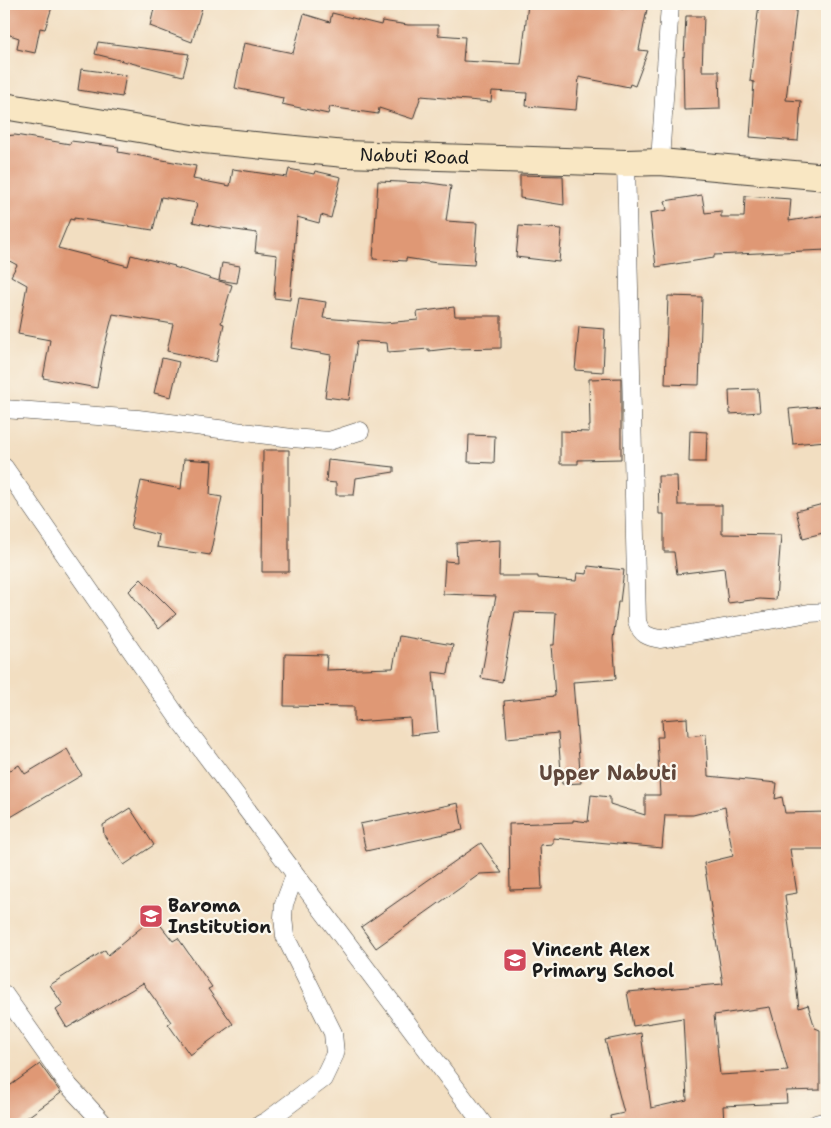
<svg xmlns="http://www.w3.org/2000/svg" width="831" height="1128" font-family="'Shantell Sans',sans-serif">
	<rect width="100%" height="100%" fill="#fbf7ec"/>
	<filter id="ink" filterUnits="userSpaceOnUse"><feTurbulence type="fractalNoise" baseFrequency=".02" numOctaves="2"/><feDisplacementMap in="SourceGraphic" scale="10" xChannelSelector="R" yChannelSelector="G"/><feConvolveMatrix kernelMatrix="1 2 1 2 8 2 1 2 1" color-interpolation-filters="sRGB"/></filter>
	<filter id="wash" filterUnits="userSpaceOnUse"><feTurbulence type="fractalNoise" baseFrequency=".0096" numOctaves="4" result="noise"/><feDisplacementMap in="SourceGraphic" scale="20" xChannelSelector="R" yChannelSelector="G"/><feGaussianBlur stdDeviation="1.12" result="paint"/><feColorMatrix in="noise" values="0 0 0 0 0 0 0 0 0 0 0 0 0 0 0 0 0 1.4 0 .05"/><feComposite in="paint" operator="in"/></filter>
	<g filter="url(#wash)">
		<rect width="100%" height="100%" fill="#f2dec1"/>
		<g id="blocks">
			<path fill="#df9875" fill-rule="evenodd" d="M4,4h49l-8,25 -5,-1 -5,25 -18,-4 2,-11 -15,-5z
				M155,4h48l-11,38 -42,-16z
				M528,4h65l30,5 1,-5h24l-9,46 9,1 -13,35 -5,-2 -1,3 -50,-10 -3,33 -50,-4 1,-13 -35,-2 -1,11 -70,-6 -8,23 -34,-11 -1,6 -48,-7 -2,7 -46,-10 1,-6 -48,-10 9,-45 49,10 11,-39 26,8 2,-9 49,12 1,-4 26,4h30v10l27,2 -2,24 58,3z
				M759,4h38l-11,96 15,1 -3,40 -48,-4 4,-55 -4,-1z
				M686,16h18l-2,55h17l1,38 -36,1 -1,-54 1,1z
				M98,42l53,7 38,5 -6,22 -88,-22z
				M81,69l45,6 -4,22 -44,-7z
				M15,135l55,9 1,-3 48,6 -1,5 78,14 -3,13 37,7 3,-17 54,8 2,-8 25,5 1,-3 26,6 -10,41 -10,-3 -2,8 -22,-6 -7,83 -16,-2 3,-43 -22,-3 2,-19 -42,-6 -22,-5 4,-19 -36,-6 -8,33 -79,-12v2l-4,-1 -12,29 70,18 3,-11 44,11 -1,1 58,18 -11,38 3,1 -8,38 -49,-11 6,-27 -60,-10 -9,35 -7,39 -54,-10 7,-38 -32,-6 9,-49 -16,-9 6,-11 -13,-7v-122z
				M520,175l43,1 1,29 -44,-7z
				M378,181l44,2 1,-1 28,4 -5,35 31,2 -3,42 -37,-2 -31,-5v3l-33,-2z
				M702,195l3,18 16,-2v6h23l1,-21 46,3 -2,22 38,-6v35l-113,5v3l-58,9 -6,-54 17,-3 -2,-9z
				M519,226l43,3 -3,33 -43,-5z
				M222,263l18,3 -3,17 -18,-3z
				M668,296l34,1 -3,88 -34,-1z
				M299,298l27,4 -3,16 61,5 34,-3 -1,-8 37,-5 1,9h46v32l-47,1v-1l-25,3v-2l-41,3 -1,-9 -30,-2 -8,59 -24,-3 6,-42 -40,-7z
				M579,327l26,2 -2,43 -28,-2z
				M162,358l17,4 -8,35 -17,-4z
				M621,378v81l-43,1v4h-18v-33l29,1v-6h1l-1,-47z
				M758,389l2,23 -30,2 -1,-24z
				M822,406l4,35 -33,3 -4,-35z
				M690,431l17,1 -1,30h-17z
				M469,435l26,1 -1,27 -26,-1z
				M263,450h26v122h-27z
				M184,459l28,2 -2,34 12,2 -12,58 -53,-8 2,-12 -28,-7 10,-47 40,8z
				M328,460l66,7v5l-38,6 -2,17h-18v-12l-10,-1z
				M658,476h19l1,29h44v29l59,1 -5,65 -16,-1 -32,4 -4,-35 -47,6 -3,-22h-10v-38h-5z
				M827,503v29l-24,6 -7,-27z
				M500,540l-1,36h39v2l38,3 1,-8 10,1 1,-8 36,4 -4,32h-2l-5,37 3,40 -43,3 8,101 -19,1 -4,-51 -51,5 -3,-37 51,-5 -4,-51h3l2,-32 -41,-1 -13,70 -21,-4 15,-82 -53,-2 2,-33 12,1 -1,-19z
				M141,579l35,35 -17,15 -6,-8h-1l-23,-30z
				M399,636l54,9 -5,29 -15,-2 5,60 -27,3 -1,-17 -56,4v-15l-70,-1 1,-52 42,1 -1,15 67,-2z
				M687,718l1,18 18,-2 2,42 69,7 -2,16 7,-2 3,16 42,-1v37h-37l7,44 -12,2 14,113 9,-3 7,23 5,2v60l-34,1 1,12 -64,3 1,18h-113l-1,-8 14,-3 -19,-73 36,-7 10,75 36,-8 -4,-82 -50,8 -6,-34 96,-8 -19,-121 29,-7 -8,-49 -32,8h-28l-3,33 -109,-10v6l-13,1 2,44 -32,1 -1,-66 64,-2v-2l15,2 3,-27 19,2v7l35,11v-20h15l-3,-58h6l-1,-17zM770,1007l18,64 -68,4 -6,-60z
				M67,749l15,26 -78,46v-47l15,-9 6,9z
				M458,803l5,27 -97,21 -6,-27z
				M130,808l24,37 -30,20 -20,-30 -1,-10z
				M481,843l21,30 -22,1 -104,74 -15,-21z
				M154,917l19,24 5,-3 34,49 -4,2 25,35 -43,31 -22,-31 3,-2 -28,-39 -76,45 -11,-18 7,-5 -13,-20 55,-35 3,5z
				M40,1064l21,29 -43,31h-14v-34z"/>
		</g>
	</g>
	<g filter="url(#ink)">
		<use href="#blocks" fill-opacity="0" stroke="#3c3935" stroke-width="1"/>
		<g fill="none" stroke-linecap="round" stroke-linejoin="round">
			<g stroke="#3c3935" stroke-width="19">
				<path id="street" d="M660,162l10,-158
					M626,163l11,458c4,14 11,16 24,18l148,-26 18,-1
					M4,409l134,10 154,19 37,3 31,-10
					M4,467l177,255 302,402
					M4,994l65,92 35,38
					M261,1124l6,-3 56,-42 12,-25 -2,-21 -48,-97 -2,-19 1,-13 11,-29
					M816,1124l11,-3"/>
			</g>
			<g stroke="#3c3935" stroke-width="28">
				<g id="secondary">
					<path id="s1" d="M4,106l200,34 141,14 281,9 34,-1 167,15"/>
				</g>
			</g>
			<use href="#street" stroke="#fff" stroke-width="18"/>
			<use href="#secondary" stroke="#f9e7c3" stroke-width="26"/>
		</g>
	</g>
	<defs>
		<g id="school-square" transform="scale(1.25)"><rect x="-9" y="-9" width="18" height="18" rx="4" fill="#d1495b" stroke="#fbf7ec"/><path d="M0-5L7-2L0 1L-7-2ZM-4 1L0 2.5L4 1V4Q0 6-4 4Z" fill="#fff"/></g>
	</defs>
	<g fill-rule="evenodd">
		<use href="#school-square" x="151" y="916"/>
		<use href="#school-square" x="515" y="960"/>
	</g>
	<g text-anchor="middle" stroke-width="4.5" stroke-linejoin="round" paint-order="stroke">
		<g font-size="18" fill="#1c1c1c" stroke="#fbf7ec">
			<text dy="6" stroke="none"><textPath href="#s1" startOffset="414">Nabuti Road</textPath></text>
		</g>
		<g font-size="18" font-weight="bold" fill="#1c1c1c" stroke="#fbf7ec" text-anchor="start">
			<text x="168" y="912">Baroma<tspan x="168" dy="21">Institution</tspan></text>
			<text x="532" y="956">Vincent Alex<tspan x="532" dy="21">Primary School</tspan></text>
		</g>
		<g font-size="20" font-weight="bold" fill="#60473b" stroke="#fbf7ec">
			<text x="608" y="780">Upper Nabuti</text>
		</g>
	</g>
	<rect width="831" height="1128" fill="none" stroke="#fbf7ec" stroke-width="20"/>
</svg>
